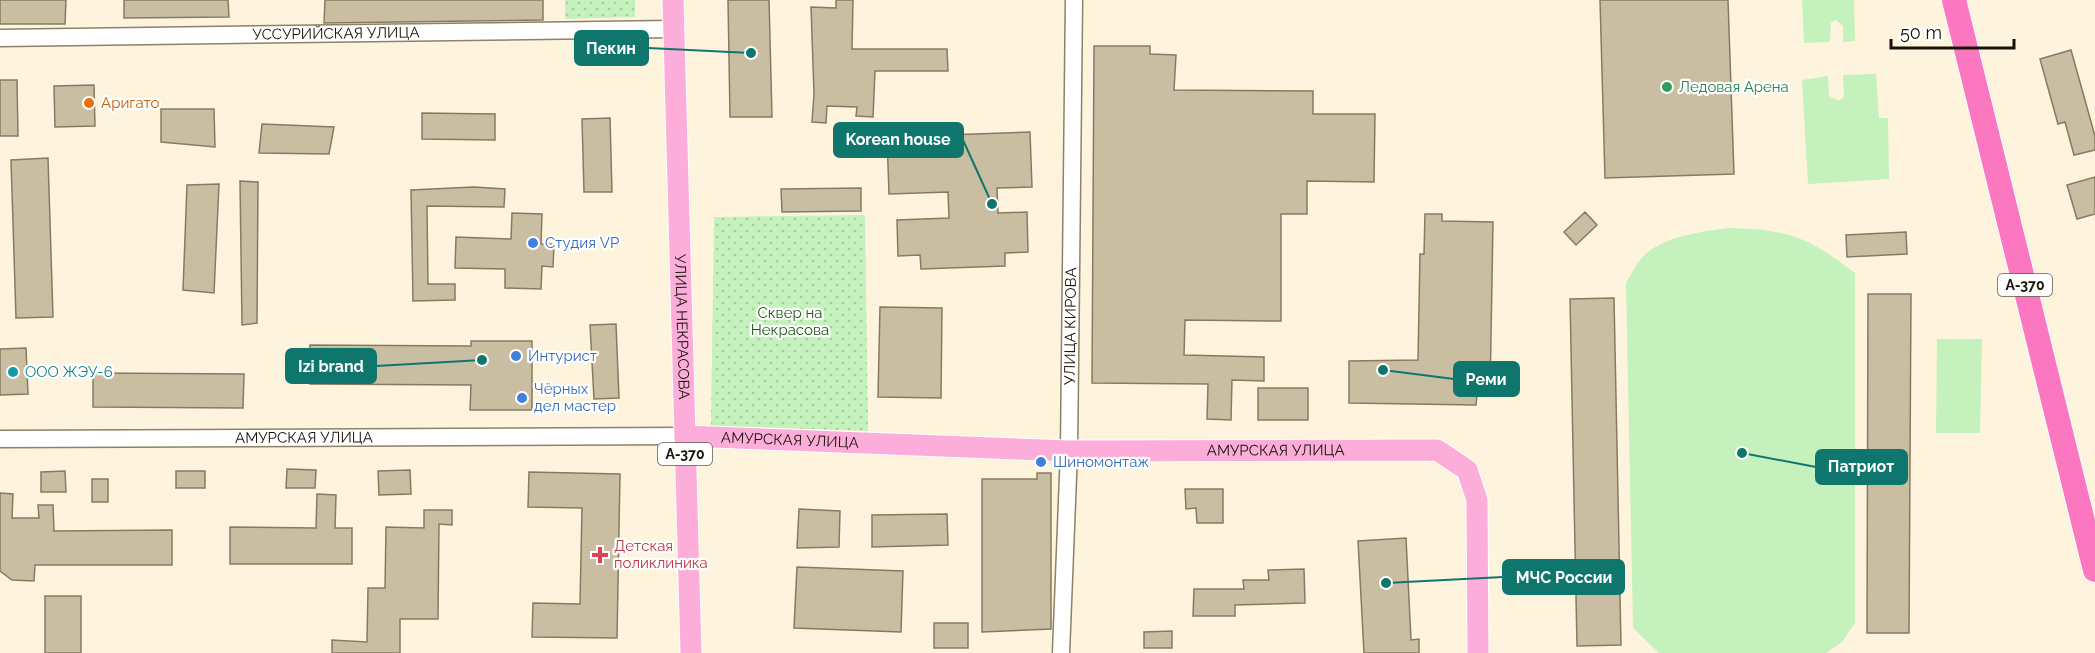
<svg xmlns="http://www.w3.org/2000/svg" width="2095" height="653" font-family="Raleway,sans-serif">
	<defs>
		<pattern id="park-dots" width="8" height="8" patternUnits="userSpaceOnUse" patternTransform="scale(1.5)"><rect width="8" height="8" fill="#c4f1bc"/><path d="M2 2h.1M6 6h.1" fill="none" stroke="#a8cea0" stroke-width="1.8" stroke-linecap="round"/></pattern>
	</defs>
	<rect width="100%" height="100%" fill="#fef4dd"/>
	<path fill="#c4f1bc" d="M1802,0h52l1,41 -12,1v-16l-7,-6 -5,2 -1,20 -26,1z
		M1876,74l3,44h9l1,61 -81,5 -6,-104 26,-4 1,20 10,5 5,-4 -1,-22z
		M1728,228c59,1 80,9 127,45v350l-13,19 -16,11h-167l-26,-25 -7,-345c5,-8 9,-17 15,-24 19,-23 60,-27 87,-31z
		M1937,339h45l-2,94h-44z"/>
	<path fill="url(#park-dots)" d="M565,0h70v17l-70,2z
		M865,215l3,216 -157,-5 3,-209z"/>
	<path fill="#cabea2" stroke="#867b60" stroke-width="1.5" d="M0,0h66l-1,24h-65z
		M124,0h104l1,17 -105,1z
		M325,0h218v20l-219,3z
		M728,0h41l3,117h-42z
		M836,0h17l-1,49h95l1,22h-73l-2,46 -17,-1 1,-9 -30,-1 -1,17 -14,-1 2,-28 -3,-87 25,1z
		M1600,0h128l6,174 -129,4z
		M1094,46h56v8l26,1 -2,35 139,1v23h62l-1,68 -67,-1v33h-26v107l-96,-1 -1,35 80,2v24l-32,-1 -1,40 -24,-1 1,-35 -116,-1z
		M2071,50l24,86v14l-21,5 -9,-33 -7,2 -18,-65z
		M0,80h17l1,56h-18z
		M94,85l1,41 -40,1 -1,-41z
		M161,109h53l1,38 -54,-5z
		M422,113l73,1v26l-73,-1z
		M610,118l2,74h-28l-2,-73z
		M262,124l72,3 -5,27 -70,-1z
		M1030,132l2,55 -35,1 1,25 29,-1 1,40 -23,1v13l-84,3 -1,-14 -22,1 -1,-36 52,-2 -1,-26 -59,2 -2,-57z
		M48,158l5,159 -37,1 -5,-158z
		M2095,177v37l-18,5 -10,-34z
		M240,181l18,1 -1,141 -15,2z
		M219,184l-5,109 -31,-3 4,-105z
		M474,187l31,2 -1,18 -77,-1 1,78h27v16l-42,1 -2,-111z
		M861,188v23l-79,1 -1,-23z
		M1585,212l12,13 -21,20 -12,-13z
		M512,213l30,1 -1,30h13l-1,23 -11,-1 -1,23 -36,-1v-19l-50,-1 1,-31 55,2z
		M1425,214h17v7l51,1 -3,172h-13l-1,11 -127,-2v-42l69,-1 2,-106h4z
		M1906,232l1,22 -60,3 -1,-22z
		M1868,294h43l-2,339h-42z
		M1614,298l7,347 -44,1 -7,-347z
		M880,307l62,1 -1,90 -63,-1z
		M616,324l3,74 -25,1 -4,-74z
		M471,341h61v69h-62l1,-25 -161,-1v-39l161,1z
		M26,348l2,46 -28,1v-46z
		M93,373l151,1 -1,34 -150,-1z
		M1258,388h50v32h-50z
		M287,469l29,1 -1,18h-29z
		M410,470l1,24 -32,1 -1,-24z
		M65,471l1,21h-25v-20z
		M176,471h29v17h-29z
		M529,472l91,2 -3,164 -85,-1 1,-34 47,1 2,-96 -54,-1z
		M1037,473h14v156l-69,3v-153h55z
		M92,479h16v23h-16z
		M1185,489h38v34h-26l-1,-15 -10,1z
		M0,493l13,1 -1,24h27l-1,-13h15l1,26 118,-1v35h-137l-1,16 -22,-1 -12,-9z
		M317,494l19,1 -1,33h17v36h-122v-37l86,1z
		M799,509l41,2 -1,36 -42,1z
		M424,510h28v15l-13,-1 -1,95h-38v34h-68v-13l35,2 1,-54h17l1,-61 38,1z
		M947,514l1,31 -76,2v-32z
		M1406,538l5,102 8,-1v14h-55l-6,-112z
		M797,567l106,4 -2,61 -107,-4z
		M1304,569l1,34 -70,2v11h-42l1,-27h50l-1,-9h26l-1,-10z
		M45,596h36v57h-36z
		M934,623h34v25h-34z
		M1172,631v17h-28v-16z"/>
	<g fill="none" stroke-linecap="round" stroke-linejoin="round">
		<g stroke="#8d8167" stroke-width="19">
			<g id="minor">
				<path id="s1" d="M0,38l673,-9"/>
				<path id="s2" d="M0,439l685,-3"/>
				<path id="s3" d="M1061,653l8,-202 5,-451"/>
			</g>
		</g>
		<g stroke="#fff" stroke-width="23">
			<g id="major">
				<path id="s4" d="M673,0l18,653"/>
				<path id="s5" d="M685,436l384,15 368,-1 30,20 10,30 1,153"/>
			</g>
		</g>
		<g stroke="#fff" stroke-width="26">
			<path id="highway" d="M1954,0l141,570"/>
		</g>
		<use href="#minor" stroke="#fff" stroke-width="16"/>
		<use href="#major" stroke="#fdadd9" stroke-width="21"/>
		<use href="#highway" stroke="#fb77bf" stroke-width="24"/>
	</g>
	<circle fill="#2e9e5b" stroke="#fff" stroke-width="2" cx="1667" cy="87" r="6"/>
	<circle fill="#e8710a" stroke="#fff" stroke-width="2" cx="89" cy="103" r="6"/>
	<g fill="#3f7fe0" stroke="#fff" stroke-width="2">
		<circle cx="533" cy="243" r="6"/>
		<circle cx="516" cy="356" r="6"/>
		<circle cx="522" cy="398" r="6"/>
		<circle cx="1041" cy="462" r="6"/>
	</g>
	<circle fill="#0f9aa8" stroke="#fff" stroke-width="2" cx="13" cy="372" r="6"/>
	<path fill="#e0444e" stroke="#fff" stroke-width="2" d="M597 546h6v6h6v6h-6v6h-6v-6h-6v-6h6z"/>
	<g text-anchor="middle" stroke-width="4.5" stroke-linejoin="round" paint-order="stroke">
		<g fill="#fff" stroke="#5d5a53" stroke-width="1.5">
			<rect x="1998" y="274" width="54" height="22" rx="4.5"/>
			<rect x="658" y="443" width="54" height="22" rx="4.5"/>
		</g>
		<g font-size="14" font-weight="bold" fill="#171309">
			<text x="2025" y="290">А-370</text>
			<text x="685" y="459">А-370</text>
		</g>
		<g font-size="15" fill="#171309" stroke="#fff">
			<text dy="5" stroke="none"><textPath href="#s1" startOffset="336">УССУРИЙСКАЯ УЛИЦА</textPath></text>
			<text dy="5" stroke="none"><textPath href="#s4" startOffset="327">УЛИЦА НЕКРАСОВА</textPath></text>
			<text dy="5" stroke="none"><textPath href="#s3" startOffset="327">УЛИЦА КИРОВА</textPath></text>
			<text dy="5" stroke="none"><textPath href="#s2" startOffset="304">АМУРСКАЯ УЛИЦА</textPath></text>
			<text dy="5" stroke="none"><textPath href="#s5" startOffset="105">АМУРСКАЯ УЛИЦА</textPath></text>
			<text dy="5" stroke="none"><textPath href="#s5" startOffset="591">АМУРСКАЯ УЛИЦА</textPath></text>
		</g>
		<g font-size="15" fill="#27864d" stroke="#fff" text-anchor="start">
			<text x="1679" y="92">Ледовая Арена</text>
		</g>
		<g font-size="15" fill="#c56008" stroke="#fff" text-anchor="start">
			<text x="101" y="108">Аригато</text>
		</g>
		<g font-size="15" fill="#366cbe" stroke="#fff" text-anchor="start">
			<text x="545" y="248">Студия VP</text>
			<text x="528" y="361">Интурист</text>
			<text x="534" y="394">Чёрных<tspan x="534" dy="17">дел мастер</tspan></text>
			<text x="1053" y="467">Шиномонтаж</text>
		</g>
		<g font-size="15" fill="#1f5913" stroke="#fff">
			<text x="790" y="318">Сквер на<tspan x="790" dy="17">Некрасова</tspan></text>
		</g>
		<g font-size="15" fill="#0d838f" stroke="#fff" text-anchor="start">
			<text x="25" y="377">ООО ЖЭУ-6</text>
		</g>
		<g font-size="15" fill="#be3a42" stroke="#fff" text-anchor="start">
			<text x="614" y="551">Детская<tspan x="614" dy="17">поликлиника</tspan></text>
		</g>
	</g>
	<path fill="none" stroke="#0f766e" stroke-width="2" d="M751 53L648 48M992 204L963 140M482 360L376 366M1383 370L1454 379M1742 453L1816 467M1386 583L1503 577"/>
	<g fill="#0f766e" stroke="#fff" stroke-width="2">
		<circle cx="751" cy="53" r="6"/>
		<circle cx="992" cy="204" r="6"/>
		<circle cx="482" cy="360" r="6"/>
		<circle cx="1383" cy="370" r="6"/>
		<circle cx="1742" cy="453" r="6"/>
		<circle cx="1386" cy="583" r="6"/>
	</g>
	<g fill="#0f766e" stroke="#0f766e" stroke-width="2">
		<rect x="575" y="31" width="73" height="34" rx="6"/>
		<rect x="834" y="123" width="129" height="34" rx="6"/>
		<rect x="286" y="349" width="90" height="34" rx="6"/>
		<rect x="1454" y="362" width="65" height="34" rx="6"/>
		<rect x="1816" y="450" width="91" height="34" rx="6"/>
		<rect x="1503" y="560" width="121" height="34" rx="6"/>
	</g>
	<g font-size="16" text-anchor="middle" font-weight="bold" fill="#fff">
		<text x="611" y="54">Пекин</text>
		<text x="898" y="145">Korean house</text>
		<text x="331" y="372">Izi brand</text>
		<text x="1486" y="385">Реми</text>
		<text x="1861" y="472">Патриот</text>
		<text x="1564" y="583">МЧС России</text>
	</g>
	<path d="M1891 39v9h123v-9" fill="none" stroke="#171309" stroke-width="3"/>
	<text x="1900" y="39" font-size="18" fill="#171309" stroke="#ffffff" stroke-width="4.5" paint-order="stroke">50 m</text>
</svg>
